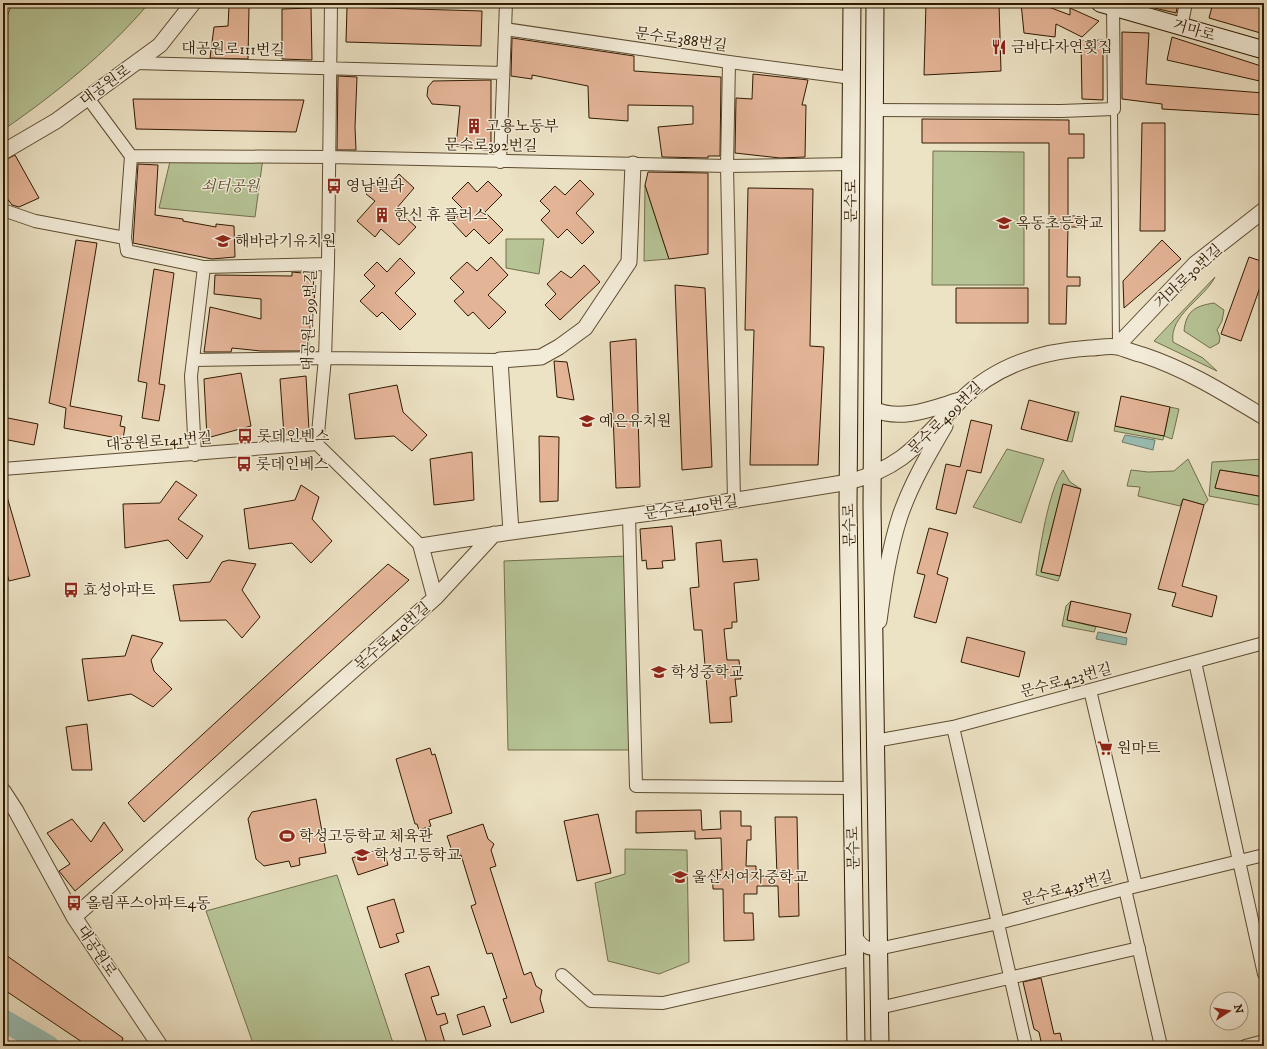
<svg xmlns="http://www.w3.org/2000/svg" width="1267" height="1049" font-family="'IM FELL DW Pica','Noto Serif KR',serif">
	<rect width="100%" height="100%" fill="#ece2c4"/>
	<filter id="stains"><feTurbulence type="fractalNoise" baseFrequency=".005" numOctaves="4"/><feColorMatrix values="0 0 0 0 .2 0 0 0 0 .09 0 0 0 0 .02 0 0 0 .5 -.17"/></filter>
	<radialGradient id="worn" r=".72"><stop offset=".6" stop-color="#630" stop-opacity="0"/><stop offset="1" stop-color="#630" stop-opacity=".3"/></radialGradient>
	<path fill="#b6c496" stroke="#726f4b" d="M3,3h146c-40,48 -95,92 -146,127z
		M933,151l91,1v133h-92z
		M171,157l92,1 -8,59 -96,-9z
		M645,185l24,74 -25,2z
		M506,239h38l-5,35 -33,-6z
		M1215,277c-11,22 -46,38 -42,65l30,16 14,13 -63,-30z
		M1214,303l10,7 -2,11 -5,9 3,7 -1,6 -9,5 -26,-17c2,-20 11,-25 30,-28z
		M1170,407l9,2 -7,30 -8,-3 -1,4 -49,-9 1,-5 49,10z
		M1075,412h4l-7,30 -5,-1z
		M1007,449l37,10 -23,64 -48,-16z
		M1188,459l20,41 -4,5 -21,-6 -3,7 -42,-10 2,-9 -13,-1 4,-16 17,2 26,-1z
		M1264,459v18l-44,-7 -5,18 49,9v9l-55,-10 3,-34z
		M1063,470l7,12 11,7 -18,-4 -22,86 19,5 -2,5 -22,-6c4,-27 12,-83 27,-105z
		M627,556l5,194h-124l-4,-189z
		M1071,601l-4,19 29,7 -2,5 -32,-6 4,-20z
		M625,849l62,1 2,112 -30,12 -51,-13 -13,-78 30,-9z
		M337,875l57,171h-140l-48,-135z"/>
	<path fill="#99beb4" stroke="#6f7c6c" d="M1125,435l30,5 -2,10 -31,-8z
		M1098,632l29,6 -1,7 -30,-6z"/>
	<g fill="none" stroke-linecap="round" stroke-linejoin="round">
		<path stroke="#99beb4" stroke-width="22" d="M3,1020l45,26"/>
	</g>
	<path fill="#e4b497" stroke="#2f1a00" d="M926,3h73l2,68 -77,4z
		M1021,3h17l32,12v-7l29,13 -17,16 -26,-13 -1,13 -31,-4z
		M1151,3h27l-2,10 -26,-6z
		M1213,3h51v31l-55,-16z
		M229,6l20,1 -1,52 -38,-1 4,-31 14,-1z
		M347,7l135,4 -1,35 -135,-4z
		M311,8l1,52 -30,-1v-50z
		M1122,32l27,1 -3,51 118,9v22l-102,-6v-5l-40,-5z
		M1172,37l92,30v15l-97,-22z
		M512,38l122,18v15l87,6 -1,79h-12v2l-46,-1 -4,-30 35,-3v-18l-65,-1v16l-39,-3 -1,-32 -56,-11v4l-21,-3z
		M1103,40v60l-21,-1 -1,-58z
		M753,74l55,6 -6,25h4l-1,52 -25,1 -45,-5 1,-55 16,1z
		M338,76l19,1 -2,50 1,23h-19z
		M491,80v71l-35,-5 4,-40 -28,-2 -5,-8 1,-9 5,-6z
		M133,99l171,1 -8,32 -160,-3z
		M922,119l147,1v14h15v24h-16v58h10v11h-10l-1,50h13v9h-13l-1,38h-17v-181h-127z
		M1142,123h23v108h-25z
		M15,155l24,43 -20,9 -7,-2 -9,-12v-32z
		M138,164l20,1 -3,50 28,4v2l33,6v-3l18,2 1,31 -23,2 -79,-16z
		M648,172l60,1v81l-39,5 -24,-74z
		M399,174l15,14 -18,21 20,18 -17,18 -18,-16 -6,8 -18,-16 18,-20 -9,-7 14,-17 9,8z
		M580,180l14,14 -18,19 18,19 -12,12 -15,-15 -9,9 -17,-18 9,-9 -10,-10 15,-15 10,9z
		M488,181l14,14 -17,17 18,18 -14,14 -15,-15 -8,8 -14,-15 12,-12 -12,-12 16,-16 9,10z
		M748,188l65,1 -3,157 14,1 -6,118h-68l4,-135h-9z
		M76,240l21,3 -27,163 52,10 -2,10 5,1 -2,12 -59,-11 2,-20 -17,-5z
		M1162,240l19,19 -57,49 -1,-27z
		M491,257l17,18 -20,20 18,17 -17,17 -16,-17 -5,4 -14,-15 10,-9 -14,-14 17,-16 10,9z
		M1249,257l15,5v14l-23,65 -20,-7z
		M400,258l15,15 -20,20 21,21 -16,16 -18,-18 -5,5 -17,-16 15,-15 -11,-11 13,-13 10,10z
		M584,265l16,17 -40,38 -15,-15 11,-11 -9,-10 14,-13 10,7z
		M154,269l20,4 -15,111 6,1 -6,36 -17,-3 5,-35 -9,-2z
		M292,272l21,2 2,33h-4l-2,44h-48l-29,-3 -1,4h-27l6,-45 51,12v-20l-47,-5 1,-19 77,1z
		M675,285l30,3 7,179 -30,3z
		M956,288h72v35h-72z
		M636,339l4,148 -24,1 -6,-146z
		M554,361l13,1 7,38 -17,-3z
		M241,373l10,53 -44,12 -3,-59z
		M306,376l3,54 -25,5 -4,-56z
		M397,385l6,27 24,23 -15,16 -18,-15 -39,3 -6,-45z
		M1121,396l49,11 -6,29 -49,-10z
		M1029,400l46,12 -8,29 -46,-12z
		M3,417l35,7 -4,21 -31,-6z
		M971,420l21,5 -11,48 -14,-3 -11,44 -20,-5 10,-45 14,3z
		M539,436l20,1 -1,64 -18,1z
		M472,452l2,48 -40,5 -4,-46z
		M1220,470l44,7v20l-49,-9z
		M176,481l21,14 -19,24 25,17 -16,23 -19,-19 -43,8 -2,-44 37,-1z
		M1063,484l18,5 -21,87 -19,-4z
		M301,485l18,12 -7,22 20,22 -21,22 -19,-20 -43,6 -5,-40 51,-9z
		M3,493h3l24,83 -21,5 -6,-23z
		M1183,499l21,6 -22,81 35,10 -5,21 -40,-11 4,-13 -18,-4z
		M672,526l3,34 -13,1 1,7 -16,1 -1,-9 -4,1 -2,-32z
		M929,528l19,5 -11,41 11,4 -12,45 -22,-6 11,-42 -8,-2z
		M721,540l2,22 34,-3 2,21 -25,3 3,39h-5v6l-8,1 3,31h12l2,19h-6l2,17 -7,1 2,25 -22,1 -8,-93h-8l-4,-42 9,-1 -3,-44z
		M229,560l27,4 -14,26 18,27 -18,21 -16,-18 -46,1 -7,-36 37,-3 12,-20z
		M388,564l21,16 -265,242 -16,-19z
		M1071,601l60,13 -5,19 -59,-13z
		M132,635l31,8 -12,17 3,11 18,18 -19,18 -22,-13 -43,7 -6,-42 43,-3z
		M967,637l58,15 -6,25 -58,-15z
		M87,724l5,46h-20l-6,-43z
		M430,748l2,7 3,-1 17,59 -23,7 2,6 -12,4 -2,-6h-2l-19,-65z
		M316,799l10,54 -27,5 1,7 -9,2 -2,-6 -25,5 -8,-7 -8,-40 4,-7z
		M701,810l1,20 19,-1 -1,-18h21v15h10v14h-4l-1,26h10v11l21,-1 -2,-59h22l2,99 -20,1 -1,-31h-21v8h-13v19h9l1,27 -30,1 -1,-52h-10l-1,-19h10l-1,-32 -26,1v-8l-59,2v-22z
		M598,814l13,59 -34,8 -13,-60z
		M72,819l19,23 13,-20 19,28 -48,41 -16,-20 11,-7 -23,-31z
		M483,824l5,15 6,5 -3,6 5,16 -6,2 34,107 7,-3 5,14 6,4 -2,9 4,13 -33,11 -8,-24 4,-1 -15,-45 -5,1 -16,-48 5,-2 -15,-49 -7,2 -7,-21z
		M383,848l5,17 -30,10 -6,-17z
		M394,899l10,33 -8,2 3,8 -19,6 -13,-41z
		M3,953l120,85 -2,8h-33l-85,-57z
		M429,966l10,29 -8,2 6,18 8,-2 3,10 -8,3 6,20h-18l-23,-72z
		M1041,978l13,56 6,-1 3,13h-21l-3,-14 -5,-3 -11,-47z
		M484,1006l7,20 -28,9 -6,-20z"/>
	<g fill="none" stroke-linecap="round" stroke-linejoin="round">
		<g stroke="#5e4c31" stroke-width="8">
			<path id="service" d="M1114,109l2,234"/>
		</g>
		<g stroke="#5e4c31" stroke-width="11">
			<path id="pedestrian" d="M3,13l4,-10"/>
		</g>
		<g stroke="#5e4c31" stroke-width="14">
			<path id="minor" d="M331,3l-3,261 -3,94 -8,86 104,102
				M1181,27l5,-24
				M505,29l224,33 123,16
				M729,62l-2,104 7,334
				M135,63l368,10
				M88,98l43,58 -6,82 2,13 77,16 124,-3
				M875,110l186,1 53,-2 -1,-106
				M131,156l198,1 398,9 124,-2
				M500,162l6,-159
				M3,210l32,11 90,17
				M193,360l132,-2 175,2
				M195,455l-4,-79 13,-109
				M3,469l314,-25
				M629,516l7,270 216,2
				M1195,662l69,312
				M1090,690l46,196
				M953,727l73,319
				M875,741l78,-14 311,-84
				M1125,889l36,157
				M855,933c4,11 11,17 23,16l121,-26 126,-34 139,-34
				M562,975l29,26 72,2 192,-44
				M879,1008l260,-60
				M1245,1046l19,-5"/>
		</g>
		<g stroke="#5e4c31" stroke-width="17">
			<path id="tertiary" d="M3,152l53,-31 104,-76 33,-42
				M1116,347l79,-83 69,-54
				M873,409c28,13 60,-1 87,-9
				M511,532l-11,-172 41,-3 18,-10 26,-19 44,-66 4,-98
				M435,598l59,-64
				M879,621c5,-36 10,-71 21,-105 11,-32 28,-61 45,-90
				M3,791l13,20 58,106 86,129
				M74,917l361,-319 -14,-52 90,-14 183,-25 155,-25c59,-17 71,-42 112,-82 35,-35 80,-49 129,-52 8,0 19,-3 27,-1 9,2 17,6 26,8 45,15 81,38 121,62"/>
		</g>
		<g stroke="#2f1a00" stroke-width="19">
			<path id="secondary" d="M852,3l-4,503 8,540
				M875,3l-3,503 8,540
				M1100,3l164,47"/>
		</g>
		<use href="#service" stroke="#f3ecd9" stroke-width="6"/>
		<use href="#pedestrian" stroke="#f3ecd9" stroke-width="9"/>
		<use href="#minor" stroke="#f3ecd9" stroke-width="12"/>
		<use href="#tertiary" stroke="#f3ecd9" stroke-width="15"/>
		<use href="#secondary" stroke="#f3ecd9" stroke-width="17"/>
	</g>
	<defs>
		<g id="restaurant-bare" transform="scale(1.2)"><path d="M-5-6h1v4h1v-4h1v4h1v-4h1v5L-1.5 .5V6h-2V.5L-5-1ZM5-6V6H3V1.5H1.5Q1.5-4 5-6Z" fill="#8f2418" stroke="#f3ecd9" stroke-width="2.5" paint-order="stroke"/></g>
		<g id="building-bare" transform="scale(1.2)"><path d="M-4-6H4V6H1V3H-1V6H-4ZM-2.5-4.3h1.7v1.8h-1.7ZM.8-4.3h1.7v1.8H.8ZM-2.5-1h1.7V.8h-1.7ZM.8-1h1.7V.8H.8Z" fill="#8f2418" stroke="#f3ecd9" stroke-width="2.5" paint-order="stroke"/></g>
		<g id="bus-bare" transform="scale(1.2)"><path d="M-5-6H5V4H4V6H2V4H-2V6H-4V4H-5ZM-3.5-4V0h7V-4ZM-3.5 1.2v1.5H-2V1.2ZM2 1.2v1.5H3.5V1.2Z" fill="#8f2418" stroke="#f3ecd9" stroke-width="2.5" paint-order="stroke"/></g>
		<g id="school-bare" transform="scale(1.2)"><path d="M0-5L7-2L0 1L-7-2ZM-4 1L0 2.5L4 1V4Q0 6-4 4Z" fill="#8f2418" stroke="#f3ecd9" stroke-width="2.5" paint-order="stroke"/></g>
		<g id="supermarket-bare" transform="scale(1.2)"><path d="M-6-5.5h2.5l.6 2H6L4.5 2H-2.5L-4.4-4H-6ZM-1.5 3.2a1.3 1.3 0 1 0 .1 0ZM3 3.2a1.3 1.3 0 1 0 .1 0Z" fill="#8f2418" stroke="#f3ecd9" stroke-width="2.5" paint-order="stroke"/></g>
		<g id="stadium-bare" transform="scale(1.2)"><path d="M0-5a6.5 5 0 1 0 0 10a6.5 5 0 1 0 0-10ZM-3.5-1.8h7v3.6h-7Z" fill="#8f2418" stroke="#f3ecd9" stroke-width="2.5" paint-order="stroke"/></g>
	</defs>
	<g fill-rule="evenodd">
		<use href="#restaurant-bare" x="999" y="47"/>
		<use href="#building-bare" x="474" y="126"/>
		<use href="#bus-bare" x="334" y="186"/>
		<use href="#building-bare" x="382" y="215"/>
		<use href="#school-bare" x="1004" y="223"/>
		<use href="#school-bare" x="223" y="241"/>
		<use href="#school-bare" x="587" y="421"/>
		<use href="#bus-bare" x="245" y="436"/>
		<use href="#bus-bare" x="244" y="464"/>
		<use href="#bus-bare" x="71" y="590"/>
		<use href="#school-bare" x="659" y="672"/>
		<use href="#supermarket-bare" x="1105" y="748"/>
		<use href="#stadium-bare" x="287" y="836"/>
		<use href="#school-bare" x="362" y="855"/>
		<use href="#school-bare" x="680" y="877"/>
		<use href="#bus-bare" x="74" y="903"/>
	</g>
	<g text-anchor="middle" stroke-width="3" stroke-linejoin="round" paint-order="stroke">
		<g font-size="15" fill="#2f1a00" stroke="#f3ecd9">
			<text transform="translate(1194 30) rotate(16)" y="5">거마로</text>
			<text transform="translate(681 39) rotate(8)" y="5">문수로388번길</text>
			<text transform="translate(233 49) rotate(1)" y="5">대공원로111번길</text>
			<text transform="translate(105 85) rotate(-36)" y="5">대공원로</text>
			<text transform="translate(491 145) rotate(1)" y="5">문수로392번길</text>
			<text transform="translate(851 201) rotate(-90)" y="5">문수로</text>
			<text transform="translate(1188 276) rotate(-43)" y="5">거마로30번길</text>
			<text transform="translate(309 320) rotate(-88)" y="5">대공원로99번길</text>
			<text transform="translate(945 418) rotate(-44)" y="5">문수로409번길</text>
			<text transform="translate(159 441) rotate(-4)" y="5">대공원로141번길</text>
			<text transform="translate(691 507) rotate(-8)" y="5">문수로410번길</text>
			<text transform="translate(849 525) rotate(-91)" y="5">문수로</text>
			<text transform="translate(392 636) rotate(-41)" y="5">문수로410번길</text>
			<text transform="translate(1066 680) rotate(-15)" y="5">문수로423번길</text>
			<text transform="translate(853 848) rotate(-91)" y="5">문수로</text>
			<text transform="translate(1067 888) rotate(-15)" y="5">문수로435번길</text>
			<text transform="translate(97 951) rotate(56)" y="5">대공원로</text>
		</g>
		<g font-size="15" fill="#2f1a00" stroke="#f3ecd9" text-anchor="start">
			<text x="1011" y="52">금바다자연횟집</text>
			<text x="486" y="131">고용노동부</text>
			<text x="346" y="191">영남빌라</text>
			<text x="394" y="220">한신 휴 플러스</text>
			<text x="1016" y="228">옥동초등학교</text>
			<text x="235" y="246">해바라기유치원</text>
			<text x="599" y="426">예은유치원</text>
			<text x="257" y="441">롯데인벤스</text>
			<text x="256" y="469">롯데인베스</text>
			<text x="83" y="595">효성아파트</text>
			<text x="671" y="677">학성중학교</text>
			<text x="1117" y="753">원마트</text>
			<text x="299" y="841">학성고등학교 체육관</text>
			<text x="374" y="860">학성고등학교</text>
			<text x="692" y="882">울산서여자중학교</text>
			<text x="86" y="908">올림푸스아파트4동</text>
		</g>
		<g font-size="15" font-style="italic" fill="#584d2d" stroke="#f3ecd9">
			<text x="230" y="191">쇠터공원</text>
		</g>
	</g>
	<rect width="1267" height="1049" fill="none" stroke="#ece2c4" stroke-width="16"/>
	<rect x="4" y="4" width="1259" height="1041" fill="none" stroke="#2f1a00" stroke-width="2"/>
	<rect x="8" y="8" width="1251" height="1033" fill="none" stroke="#2f1a00"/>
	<g transform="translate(1229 1011) rotate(78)"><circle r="19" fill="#f3ecd9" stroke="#a59882"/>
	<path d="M0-3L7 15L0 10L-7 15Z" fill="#8f2418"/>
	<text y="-6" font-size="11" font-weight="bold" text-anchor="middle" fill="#2f1a00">N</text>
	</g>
	<rect width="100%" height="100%" filter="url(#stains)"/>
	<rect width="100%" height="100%" fill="url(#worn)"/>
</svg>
